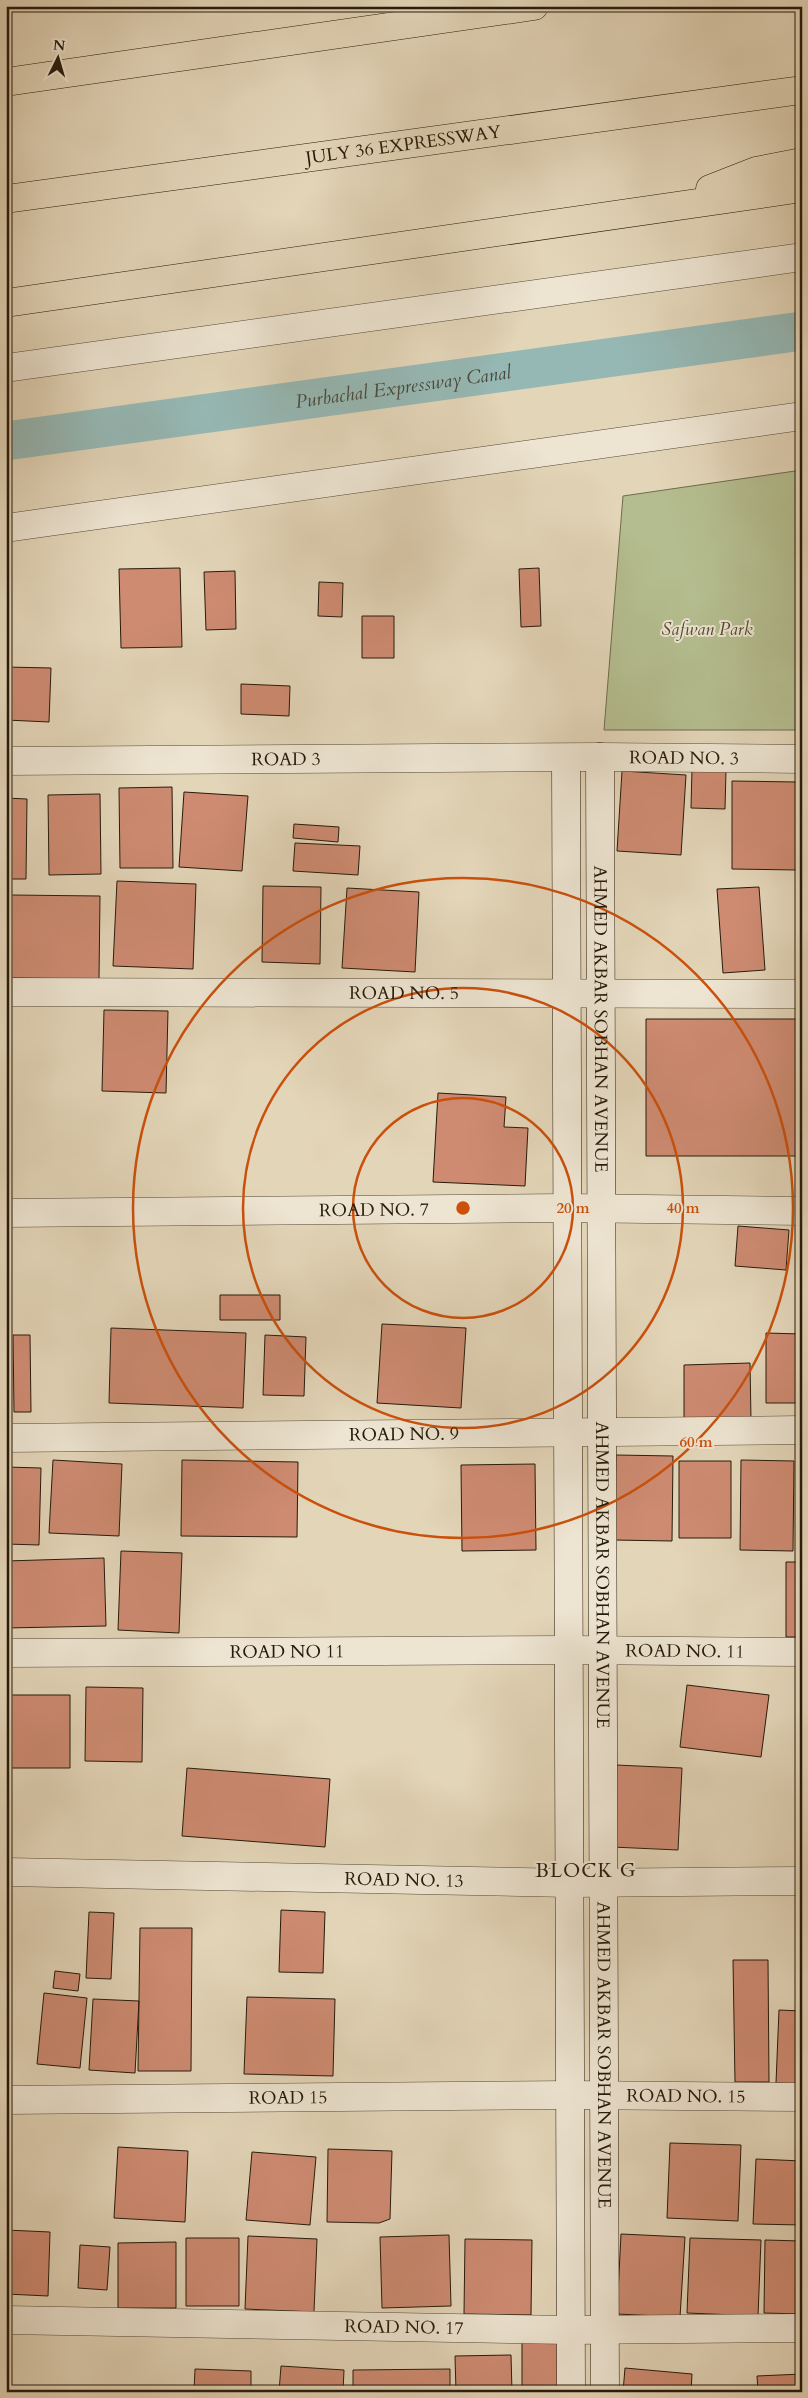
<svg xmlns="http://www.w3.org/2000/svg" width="808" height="2398" font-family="Cardo,serif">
	<rect width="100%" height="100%" fill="#e3d5b8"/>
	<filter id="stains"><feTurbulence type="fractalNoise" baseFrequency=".004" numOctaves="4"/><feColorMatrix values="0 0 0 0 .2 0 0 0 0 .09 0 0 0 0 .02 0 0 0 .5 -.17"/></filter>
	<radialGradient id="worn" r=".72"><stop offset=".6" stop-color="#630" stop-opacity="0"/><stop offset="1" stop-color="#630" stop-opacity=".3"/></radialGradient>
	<path fill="#b4bd8f" stroke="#6d6c4c" d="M802,470v260h-198l19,-234z"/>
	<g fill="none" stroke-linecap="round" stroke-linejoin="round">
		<path stroke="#96b8b4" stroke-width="39" id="s1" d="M6,441l796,-110"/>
	</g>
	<path fill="#ce8b72" stroke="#261a0a" d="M180,568l2,79 -61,1 -2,-79z
		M539,568l2,58 -20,1 -2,-58z
		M235,571l1,58 -30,1 -2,-58z
		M319,582l24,1 -1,34 -24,-1z
		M362,616h32v42h-32z
		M6,667l45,1 -2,54 -43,-2z
		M241,684l49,2 -1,30 -48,-2z
		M692,769l34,1 -1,39 -34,-1z
		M622,771l64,4 -5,80 -64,-4z
		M732,781l66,1 -1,88 -65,-1z
		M172,787l1,81h-53l-1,-80z
		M184,792l64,4 -6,75 -63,-4z
		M100,794l1,80 -52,1 -1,-80z
		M6,798l21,1 -1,80h-20z
		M294,824l45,3 -1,15 -45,-4z
		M295,843l65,3 -2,29 -65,-4z
		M117,881l79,3 -3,85 -80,-3z
		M263,886l58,1 -1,77 -58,-2z
		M759,887l6,83 -42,3 -6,-84z
		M347,888l72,4 -4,80 -73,-4z
		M11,895l89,1 -1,83 -89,-1z
		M104,1010l64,1 -2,82 -64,-2z
		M646,1019h155l1,137h-156z
		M438,1093l68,4 -2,30 24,1 -3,58 -92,-4z
		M738,1226l51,4 -3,40 -51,-4z
		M220,1295h60v25h-60z
		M382,1324l84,4 -5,80 -84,-5z
		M111,1328l135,5 -3,75 -134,-5z
		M766,1333l36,1v69h-36z
		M13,1335h17l1,77h-17z
		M265,1335l41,2 -2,59 -41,-1z
		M750,1363l1,57 -67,2v-57z
		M616,1455l57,1 -1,85 -58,-1z
		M53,1460l69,4 -3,72 -70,-3z
		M182,1460l116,2 -1,75 -116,-1z
		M741,1460l53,1 -1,90 -53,-1z
		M679,1461h52v77h-52z
		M535,1464l1,86 -74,1 -1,-86z
		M6,1467l35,1 -2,77 -33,-1z
		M121,1551l61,2 -3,80 -61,-3z
		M104,1558l2,68 -100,2v-67z
		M786,1562h16v75h-16z
		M687,1685l82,10 -8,62 -81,-10z
		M86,1687l57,1 -1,74 -57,-1z
		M6,1695h64v73h-64z
		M616,1765l66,3 -4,82 -66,-3z
		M187,1768l143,11 -5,68 -143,-11z
		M281,1910l44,2 -2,61 -44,-1z
		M89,1912l25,1 -3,66 -25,-1z
		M140,1928h52l-1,143h-53z
		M733,1960h35l1,122h-34z
		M55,1971l25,3 -2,17 -25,-3z
		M44,1993l43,5 -7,70 -43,-4z
		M247,1997l88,2 -2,77 -89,-2z
		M93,1999l46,2 -4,72 -46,-3z
		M779,2010l23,1v73l-26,-1z
		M670,2143l71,2 -3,76 -71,-3z
		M118,2147l70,4 -3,71 -71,-4z
		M328,2149l64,2 -2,68 -11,4 -52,-1z
		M252,2152l64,5 -6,68 -64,-5z
		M756,2159l46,2v64l-49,-1z
		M6,2230l44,2 -2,64 -42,-2z
		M621,2234l64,3 -5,80 -63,-3z
		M449,2235l2,71 -69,2 -2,-71z
		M248,2236l69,3 -3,73 -69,-3z
		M186,2238h53v68h-53z
		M690,2238l71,2 -3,76 -71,-3z
		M465,2239l67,1 -1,75 -67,-1z
		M765,2240l37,1v73l-38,-1z
		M176,2242v66h-58v-65z
		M80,2245l30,2 -3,43 -29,-2z
		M522,2340h41v52h-41z
		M511,2355l1,37h-56l-1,-36z
		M281,2366l63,4 -1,22h-64z
		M625,2368l67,6 -1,18h-68z
		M195,2369l56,2v21h-57z
		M450,2369v23h-97v-22z
		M802,2374v18h-44l-1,-16z"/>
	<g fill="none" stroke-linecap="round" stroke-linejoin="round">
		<g stroke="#554936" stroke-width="29">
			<g id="street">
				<path d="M6,368l796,-111"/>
				<path d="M6,528l796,-112"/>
				<path id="s2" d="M6,761l594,-4 202,2"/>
				<path id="s3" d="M6,992l796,2"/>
				<path id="s4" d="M6,1213l561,-5 235,3"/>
				<path id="s5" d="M6,1438l796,-8"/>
				<path id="s6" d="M6,1653l563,-3 233,2"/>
				<path id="s7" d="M6,1872l564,11 232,-2"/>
				<path id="s8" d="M6,2100l564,-5 232,2"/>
				<path id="s9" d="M6,2320l565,10 231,-2"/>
			</g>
		</g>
		<g stroke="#261a0a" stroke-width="29">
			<g id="secondary">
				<path id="s10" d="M600,757l5,1635"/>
				<path d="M566,758l5,1634"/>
			</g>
		</g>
		<g stroke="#261a0a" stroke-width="29">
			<path id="primary" d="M710,189l46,-18 46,-9
				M6,303l796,-115"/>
		</g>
		<g stroke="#261a0a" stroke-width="29">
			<g id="highway">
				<path d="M6,82l528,-76"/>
				<path id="s11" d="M6,199l796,-109"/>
			</g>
		</g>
		<use href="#street" stroke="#ede4d1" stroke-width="28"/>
		<use href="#secondary" stroke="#ede4d1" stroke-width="28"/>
		<use href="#primary" stroke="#e3d5b8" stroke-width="28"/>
		<use href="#highway" stroke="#e3d5b8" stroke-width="28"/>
	</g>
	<g fill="none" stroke="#cb500c" stroke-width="2.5">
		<circle cx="463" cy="1208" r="110"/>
		<circle cx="463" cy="1208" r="220"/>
		<circle cx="463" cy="1208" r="330"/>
	</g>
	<g text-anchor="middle" stroke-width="4" stroke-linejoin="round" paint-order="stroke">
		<g font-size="18" fill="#261a0a" stroke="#ede4d1">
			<text dy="6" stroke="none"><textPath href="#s11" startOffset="401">JULY 36 EXPRESSWAY</textPath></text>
			<text dy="6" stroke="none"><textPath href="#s2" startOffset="678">ROAD NO. 3</textPath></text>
			<text dy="6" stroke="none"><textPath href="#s2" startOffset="280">ROAD 3</textPath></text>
			<text dy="6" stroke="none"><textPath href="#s3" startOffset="398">ROAD NO. 5</textPath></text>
			<text dy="6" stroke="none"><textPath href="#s10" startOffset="262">AHMED AKBAR SOBHAN AVENUE</textPath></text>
			<text dy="6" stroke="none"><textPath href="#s4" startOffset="368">ROAD NO. 7</textPath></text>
			<text dy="6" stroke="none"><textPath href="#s5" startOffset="398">ROAD NO. 9</textPath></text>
			<text dy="6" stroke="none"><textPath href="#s10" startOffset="818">AHMED AKBAR SOBHAN AVENUE</textPath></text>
			<text dy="6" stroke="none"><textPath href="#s6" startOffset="281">ROAD NO 11</textPath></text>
			<text dy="6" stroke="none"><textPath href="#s6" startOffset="679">ROAD NO. 11</textPath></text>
			<text dy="6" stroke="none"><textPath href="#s7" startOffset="398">ROAD NO. 13</textPath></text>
			<text dy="6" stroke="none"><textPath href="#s10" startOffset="1298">AHMED AKBAR SOBHAN AVENUE</textPath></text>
			<text dy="6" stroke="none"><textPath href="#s8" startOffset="680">ROAD NO. 15</textPath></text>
			<text dy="6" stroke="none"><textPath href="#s8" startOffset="282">ROAD 15</textPath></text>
			<text dy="6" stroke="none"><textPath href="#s9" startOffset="398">ROAD NO. 17</textPath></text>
		</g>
		<g font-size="18" font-style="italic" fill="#514b32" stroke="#ede4d1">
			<text x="707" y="635">Safwan Park</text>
		</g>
		<g font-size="19" font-style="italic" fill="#48493d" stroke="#ede4d1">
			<text dy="7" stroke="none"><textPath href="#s1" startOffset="401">Purbachal Expressway Canal</textPath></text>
		</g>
		<g font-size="20" letter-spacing="1" fill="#261a0a" stroke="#ede4d1">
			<text x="586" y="1877">BLOCK G</text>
		</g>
	</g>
	<circle cx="463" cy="1208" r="8" fill="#cb500c" stroke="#ede4d1" stroke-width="2.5"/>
	<g font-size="15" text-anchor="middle" font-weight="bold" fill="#cb500c" stroke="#ede4d1" stroke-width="4" stroke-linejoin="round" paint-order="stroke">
		<text x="573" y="1213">20 m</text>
		<text x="683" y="1213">40 m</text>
		<text x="696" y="1447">60 m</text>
	</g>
	<rect width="808" height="2398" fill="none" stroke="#e3d5b8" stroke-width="25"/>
	<rect x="8" y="8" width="793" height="2383" fill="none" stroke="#261a0a" stroke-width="2.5"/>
	<rect x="12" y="12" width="783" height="2373" fill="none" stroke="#261a0a"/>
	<g transform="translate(58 58) rotate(5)" stroke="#ede4d1" stroke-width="4" paint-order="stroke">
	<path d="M0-4L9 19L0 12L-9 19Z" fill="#261a0a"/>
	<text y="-8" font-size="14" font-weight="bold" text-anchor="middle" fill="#261a0a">N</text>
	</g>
	<rect width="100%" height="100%" filter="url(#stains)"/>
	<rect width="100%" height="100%" fill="url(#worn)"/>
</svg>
